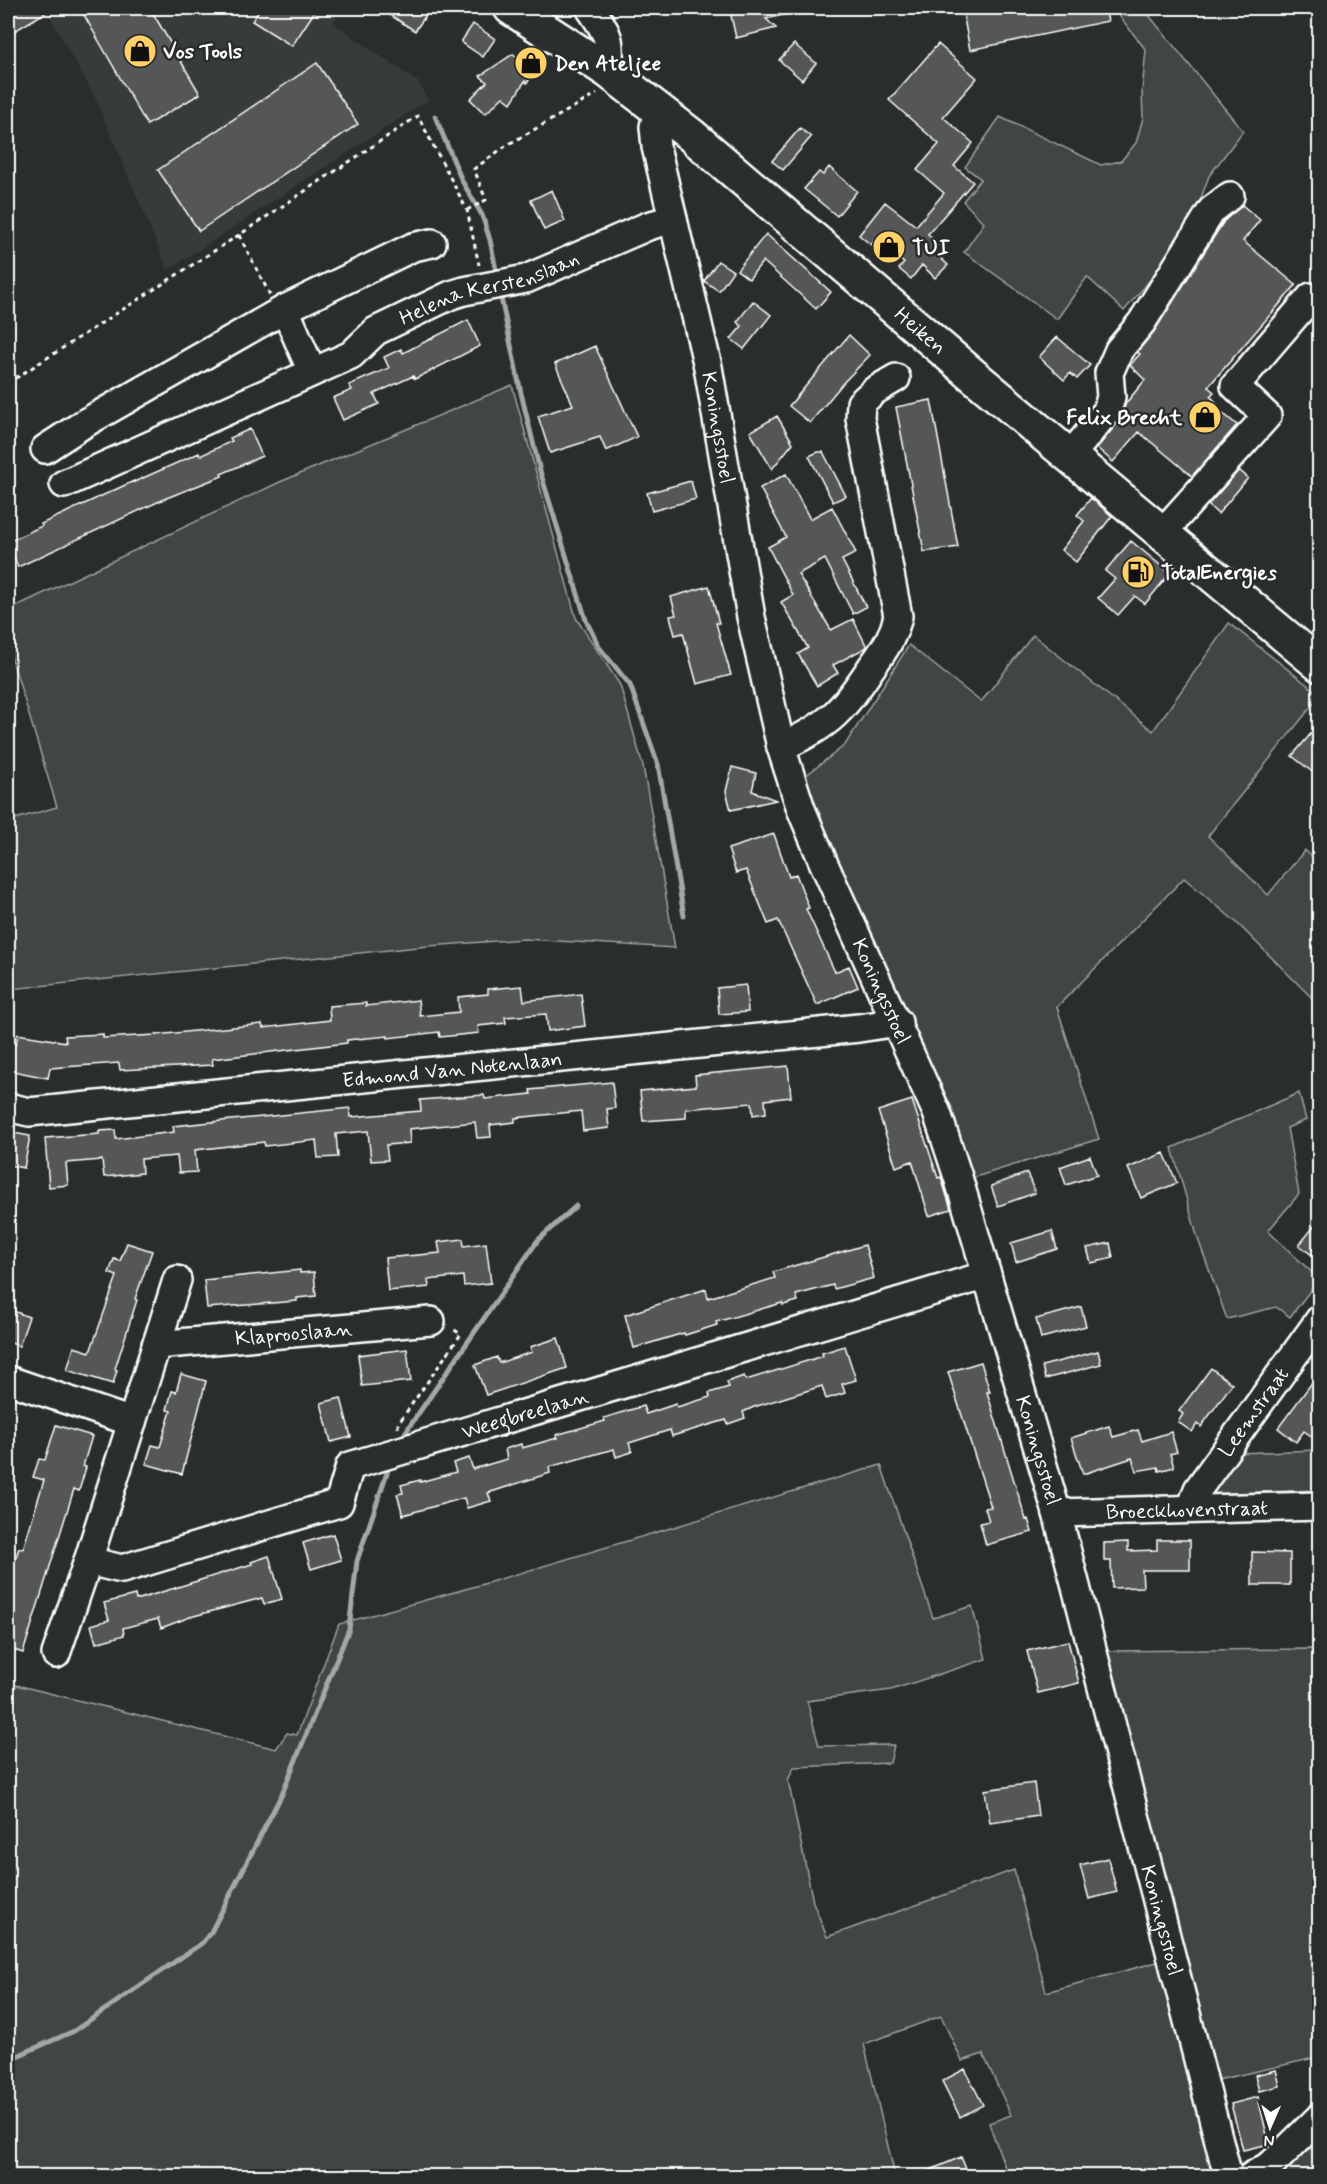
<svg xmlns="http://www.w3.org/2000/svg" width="1327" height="2184" font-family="Mynerve,sans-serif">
	<rect width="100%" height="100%" fill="#2a2d2e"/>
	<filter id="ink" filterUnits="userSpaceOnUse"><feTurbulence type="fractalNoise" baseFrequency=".0167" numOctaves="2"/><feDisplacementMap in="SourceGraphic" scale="12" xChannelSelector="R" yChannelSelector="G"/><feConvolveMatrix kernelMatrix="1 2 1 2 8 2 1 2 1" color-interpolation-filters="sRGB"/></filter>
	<g filter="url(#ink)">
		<path fill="#373a3b" d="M45,8h298l-10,15 85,59 10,18 -260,170 -74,-175z"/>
		<path fill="#414445" stroke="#a0a2a2" stroke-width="1.5" d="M1113,8h30l100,123 -34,45 -22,60 -63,75 -37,-34 -30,42 -93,-67 20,-29 -21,-22 18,-22 -16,-12 35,-50 101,48 20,-4 15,-18 7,-25 -1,-27 4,-41z
			M512,385l64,233 44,67 23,81 32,182 -151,-9 -96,7 -418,43 -2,-22v-146l49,-14 -49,-161v-36l272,-128z
			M1229,623l90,71v3l-111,139 60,59 37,-45 14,14v141l-83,-83 -52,-44 -127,129 42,132 -127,39 -20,-70 -69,-142 -71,-155 -8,-34 41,-32 64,-100 72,57 52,-67 120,96z
			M1299,1093l7,27 -19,8 12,66 -31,37 51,48 -29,38 -14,-10 -49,12 -29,-80 -26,-91z
			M1319,1450v40l-111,4 29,-41z
			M881,1465l52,153 39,-12 14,53 -95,31 -84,11 12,45 75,-1 -4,18 -96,4 -6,13 25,122 14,35 187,-67 32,122 115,-31 53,215h-206l-19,-53 22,-8 -28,-61 -21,7 -21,-45 -77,28 31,132h-887v-493l268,66 11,-16 10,2 42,-111 148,-41z
			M1312,1649l8,47 -1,361 -106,24 -106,-430z
			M1319,2129v47h-48z"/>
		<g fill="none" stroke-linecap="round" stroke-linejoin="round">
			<path stroke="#a6a7a7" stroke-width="5" d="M435,116l27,65 20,34 8,25 7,35
				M501,298l20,95 19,78 46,149 13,27 31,38 28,79 26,152
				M405,1433l133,-193 38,-34
				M8,2060l66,-29 128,-88 9,-11 71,-138 67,-165 8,-68 33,-97"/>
		</g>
		<path fill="#555758" stroke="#fff" stroke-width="1.5" d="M8,8h45l-45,27z
			M80,8h70l50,86 -53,31z
			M261,8h56l-25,38 -40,-25z
			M379,8h52l-16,23z
			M744,8h47l1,5 -26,6 10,9 -40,10 -6,-27z
			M990,8h115l3,13 -138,29 -7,-37z
			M473,24l22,15 -12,18 -22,-15z
			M794,44l22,19 -14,17 -23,-20z
			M938,44l39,34 -34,39 30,26 -19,23 19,16 -45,52 10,11 -5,6 15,14 -13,13 -13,-13 -11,14 -12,-10 5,-6 -29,-23 -4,5 -12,-10 26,-33 31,24 28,-33 -27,-23 22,-26 -50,-44z
			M527,52l15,9 -15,22 -2,-2 -14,22 -8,-6 -18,17 -15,-15 17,-17 -7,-6 33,-22 8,6z
			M317,63l41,61 -159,107 -41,-61z
			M800,128l11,9 -28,33 -11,-9z
			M829,167l28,24 -20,25 -33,-27 15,-17 4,3z
			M552,190l13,31 -21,9 -13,-30z
			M1242,205l18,15 -17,21 53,44 -88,102 6,5 -4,4 6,6 -3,3 24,20 -45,51 -53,-44 -26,30 -16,-14 22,-27 7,-18 19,-23 -15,-15 10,-11 -3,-2 18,-22 69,-109z
			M766,234l65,58 -15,17 -53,-48 -14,18 -12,-9z
			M718,261l15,10 -14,20 -15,-10z
			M753,301l18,14 -27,34 -13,-10 11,-13 -5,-4z
			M468,320l12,26 -65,33 -2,-3 -39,18 5,10 -36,16 -10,-22 19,-8 -3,-5 40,-17 -5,-11 17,-8 2,4z
			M849,335l21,20 -27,28 -33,40 -21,-17z
			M1057,337l33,28 -13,14 -7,-6 -6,7 -25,-23z
			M595,346l42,91 -31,14 -6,-14 -50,16 -12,-37 35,-11 -18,-41z
			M931,400l27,147 -34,5 -28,-145z
			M777,416l16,27 -21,26 -22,-37z
			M250,429l12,27 -41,18 1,2 -58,23 -146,68 -10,-25 34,-16 -1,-2 93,-43v1l65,-29 1,3 32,-15 -2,-3z
			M818,452h5l23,44 -13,6 -24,-46z
			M1239,470l9,8 -30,36 -10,-9z
			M786,474l24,45 22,-12 24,46 -14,7 24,47 -13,7 -28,-55 -27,15 33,56 22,-11 14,28 -34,18 5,8 -21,13 -19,-32 10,-6 -27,-46 12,-7 -25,-48 18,-10 -26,-49z
			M691,481l5,18 -44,12 -5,-18z
			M1091,498l21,18 -36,46 -15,-12 23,-29 -7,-6z
			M1131,541l39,32 -25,31 -10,-8 -17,19 -20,-17 17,-19 -10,-8z
			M709,586l10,37h-3l15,52 -34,9 -14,-51 -8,2 -5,-19 6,-1 -5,-18z
			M1320,723v55l-28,-22z
			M732,767l24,6 -4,18 24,9 -45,10 -5,-19z
			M774,834l15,43 7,-3 13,34 -3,1 29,63 14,-6 9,21 -41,18 -39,-85 -10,4 -22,-54 -10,3 -8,-24z
			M746,985l2,27 -29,2 -2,-26z
			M522,986l2,15 57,-7 4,32 -37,5 -2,-17 -41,3 1,6 -28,3 1,7 -39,4 -1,-5 -51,6v-2l-41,4v3l-135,16 1,6 -93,5 -1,-7 -69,5 -2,10 -40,-8v-27l8,1 2,-10 48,8 -1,-6 38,-2v4l53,-3 106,-11 1,4 67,-8 -1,-14 37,-3v3l52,-6 2,16 39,-4 -1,-15 30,-3v-5z
			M788,1066l3,31 -26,3 1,13 -13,2 -1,-12 -66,6v9l-43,3 -3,-30 56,-5 -1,-11z
			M612,1082l3,26 -8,1 2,19 -26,3 -2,-20 -66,7v4l-25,3 1,12 -14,1 -2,-16 -66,7 1,14 -24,2 2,15 -17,1 -3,-30 -32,3 2,23 -20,1 -2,-18 -51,6 -1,-4 -69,8 2,22 -18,1 -2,-17 -36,3 1,14 -38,4 -2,-17 -36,3 2,22 -19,2 -4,-49 54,-4v-3l16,-1 1,9 58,-7 -1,-6 177,-18 1,9 70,-6 -1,-11 64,-5 1,4 46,-5 -1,-4z
			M912,1100l26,78 3,-1 10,32 -22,7 -17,-55 -16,6 -18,-56z
			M8,1132l22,4 -6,32 -16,-3z
			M1164,1153l13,30 -36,15 -13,-30z
			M1090,1156l7,19 -31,10 -6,-18z
			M1027,1173l8,20 -37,13 -7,-20z
			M1320,1219v42l-21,-16z
			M1052,1231l5,18 -41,13 -5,-19z
			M463,1239l1,7 22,-3 5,40 -27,3 -1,-10 -35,4 1,7 -41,4 -3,-33 55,-5 -2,-11z
			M127,1243l25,8 -17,48 2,1 -22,69 2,1 -4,14 -46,-14 7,-23 16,5 27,-76 -8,-3 5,-14 6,2z
			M1110,1243l3,15 -22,5 -4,-15z
			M865,1245l9,33 -40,11 -1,-4 -37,10 2,6 -15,4 -1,-2 -66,19 1,3 -32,10 -1,-2 -50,15 -9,-33 81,-26 2,9 67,-20 -2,-6z
			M300,1270v3l14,-1 2,24 -19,2v3l-90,7 -3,-28z
			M1081,1307l5,19 -45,12 -5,-19z
			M8,1309l21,8 -10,29 -11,-4z
			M558,1338l9,30 -81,27 -11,-30 22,-8 2,6 33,-11 -2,-5z
			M845,1346l11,34 -14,4 3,9 -19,6 -4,-13 -68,21 -11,5 2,6 -17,6 -2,-4 -54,16 -2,-6 -41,13 3,9 -16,5 -2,-8 -65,18 1,6 -62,20 3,8 -24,7 -3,-10 -61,17 -6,-21 6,-1 -2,-8 19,-5v2l36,-10 -3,-9 16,-5 4,11 34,-10 -2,-10 16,-5 1,4 35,-10 -1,-3 49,-14 -1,-3 39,-12 3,8 30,-10 1,3 33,-10 -1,-4 20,-6 -2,-5 17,-6 2,4 77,-24 -1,-3z
			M407,1349l4,32 -49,5 -4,-31z
			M1098,1351l3,13 -56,15 -3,-13z
			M981,1362l9,30h-3l39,128 2,-1 4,13 -46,13 -6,-22 9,-2 -4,-13 6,-1 -43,-135z
			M1211,1368l21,16 -31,43 -4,-3 -5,8 -14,-10 5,-8 -4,-3z
			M1320,1372v70l-16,-11 -8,11 -18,-14z
			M181,1374l25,7 -24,93 -36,-10 6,-19 8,2 11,-36 -4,-1 5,-19 4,1z
			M341,1398l10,39 -20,5 -10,-39z
			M56,1425l36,11 -9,30 3,1 -7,24 -5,-2 -51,164 -15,-5v-67l11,-33 4,1 21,-69 -11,-3 6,-18 6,1z
			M1109,1426l4,11 25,-7 4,11 29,-9 6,20 -7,2 4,13 -15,4 -1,-4 -22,4 -4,-13 -49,16 -12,-36z
			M333,1534l8,26 -30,9 -8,-26z
			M1157,1540h33v30h-48l1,17 -31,1 -1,-27h-7v-18l24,-1v9l29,-1z
			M1252,1552l38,1v32h-38z
			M269,1556l13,43 -18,5 -2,-6 -72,19 -29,11 -3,-9 -35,9 1,7 -28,8 -5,-18 18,-5 -5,-17 31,-8 1,5 116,-36 -1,-2z
			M1068,1641l11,42 -41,10 -11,-42z
			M1034,1783l4,33 -48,7 -5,-33z
			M1108,1858l9,34 -28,7 -9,-34z
			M965,2069l18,36 -23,12 -18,-36z
			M1276,2070l4,16 -21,5 -4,-16z
			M1258,2097l11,47 -26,6 -12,-46z
			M961,2157l8,19h-53z"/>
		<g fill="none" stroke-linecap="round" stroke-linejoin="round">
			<g stroke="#fff" stroke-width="32">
				<g id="minor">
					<path d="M590,8c18,26 22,31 18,63"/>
					<path id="s1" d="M658,109l-4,18 2,20 52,220 43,250 30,130 20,62 23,55 113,249 21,64 99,336 171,663"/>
					<path d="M285,309l27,63"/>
					<path d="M45,449l40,-26 200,-114 128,-62 19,-4"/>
					<path d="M1070,456l37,-45 4,-14 -2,-24 10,-23 23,-28 70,-112 18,-14"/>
					<path id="s2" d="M64,484l287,-129 25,-24 75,-36 13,-4 62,-12 122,-53 25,-7"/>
					<path d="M1162,533l105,-117 -32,-30 76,-89"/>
					<path d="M781,747c50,-22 62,-37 92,-82 12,-16 21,-30 25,-49l-38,-198 1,-15 13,-12 22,-13"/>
					<path id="s3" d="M8,1107l21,5 830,-84 39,-6"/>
					<path id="s4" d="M156,1345l275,-24"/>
					<path d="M8,1380l124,42"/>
					<path id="s5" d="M1191,1509l7,-20 122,-170"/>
					<path id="s6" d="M1057,1513l263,-7"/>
					<path id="s7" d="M88,1561l34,8 217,-66 11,-37 637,-191"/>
					<path d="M56,1654l32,-93 89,-281"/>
					<path d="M1252,2176l20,-12 48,-47"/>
				</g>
			</g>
			<g stroke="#fff" stroke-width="38">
				<g id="major">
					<path id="s8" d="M511,8l97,63 83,64 284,242 345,288"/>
				</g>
			</g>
			<path stroke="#fff" stroke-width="3" stroke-dasharray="4.5 4.5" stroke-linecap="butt" d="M467,210l19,-10 -12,-31 33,-24 90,-51
				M239,235l31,60
				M8,383l231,-148 179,-119 49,94 12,55
				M398,1428v-4l63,-90 -10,-6"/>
			<use href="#minor" stroke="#2a2d2e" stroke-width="27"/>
			<use href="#major" stroke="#2a2d2e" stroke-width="33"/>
		</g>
	</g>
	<defs>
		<g id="shop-disc" transform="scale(1.725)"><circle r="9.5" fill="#ffd166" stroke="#2a2d2e"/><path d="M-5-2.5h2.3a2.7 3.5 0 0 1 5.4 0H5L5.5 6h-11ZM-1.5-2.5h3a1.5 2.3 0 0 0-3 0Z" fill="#111"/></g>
		<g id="fuel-disc" transform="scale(1.725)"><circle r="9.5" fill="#ffd166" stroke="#2a2d2e"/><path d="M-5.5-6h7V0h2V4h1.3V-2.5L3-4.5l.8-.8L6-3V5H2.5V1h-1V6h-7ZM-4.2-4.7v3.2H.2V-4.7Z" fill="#111"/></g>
	</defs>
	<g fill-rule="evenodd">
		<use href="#shop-disc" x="140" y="51"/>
		<use href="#shop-disc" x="531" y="63"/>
		<use href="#shop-disc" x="889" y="247"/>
		<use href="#shop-disc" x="1205" y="417"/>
		<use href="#fuel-disc" x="1138" y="572"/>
	</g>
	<g text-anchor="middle" stroke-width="5" stroke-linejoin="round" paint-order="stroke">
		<g font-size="21" font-weight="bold" fill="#fff" stroke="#2a2d2e" text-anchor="start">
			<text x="163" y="58">Vos Tools</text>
			<text x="554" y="70">Den Ateljee</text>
			<text x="912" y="254">TUI</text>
			<text x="1182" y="424" text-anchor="end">Felix Brecht</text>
			<text x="1161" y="579">TotalEnergies</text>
		</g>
		<g font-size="21" fill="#fff" stroke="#2a2d2e">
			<text dy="7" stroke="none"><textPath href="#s2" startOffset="471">Helena Kerstenslaan</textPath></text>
			<text dy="7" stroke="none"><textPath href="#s8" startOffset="522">Heiken</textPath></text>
			<text dy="7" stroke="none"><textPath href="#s1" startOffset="326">Koningsstoel</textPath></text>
			<text dy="7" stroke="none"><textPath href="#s1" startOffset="916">Koningsstoel</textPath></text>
			<text dy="7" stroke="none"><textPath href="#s3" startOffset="447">Edmond Van Notenlaan</textPath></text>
			<text dy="7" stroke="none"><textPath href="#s4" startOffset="138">Klaprooslaan</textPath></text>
			<text dy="7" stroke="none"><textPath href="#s5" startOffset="116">Leemstraat</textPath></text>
			<text dy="7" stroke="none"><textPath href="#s7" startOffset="483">Weegbreelaan</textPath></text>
			<text dy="7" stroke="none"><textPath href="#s1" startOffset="1402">Koningsstoel</textPath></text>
			<text dy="7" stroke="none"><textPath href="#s6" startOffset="130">Broeckhovenstraat</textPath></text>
			<text dy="7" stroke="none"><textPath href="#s1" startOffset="1888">Koningsstoel</textPath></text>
		</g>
	</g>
	<rect width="1327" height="2184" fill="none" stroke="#2a2d2e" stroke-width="30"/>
	<rect x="15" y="15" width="1297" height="2154" fill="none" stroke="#fff" stroke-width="2" filter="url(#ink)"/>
	<g transform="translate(1270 2127) rotate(183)" stroke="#2a2d2e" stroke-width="4.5" paint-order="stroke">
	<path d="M0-4.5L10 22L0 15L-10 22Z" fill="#ffffff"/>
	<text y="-9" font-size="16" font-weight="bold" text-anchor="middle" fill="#ffffff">N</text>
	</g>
</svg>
